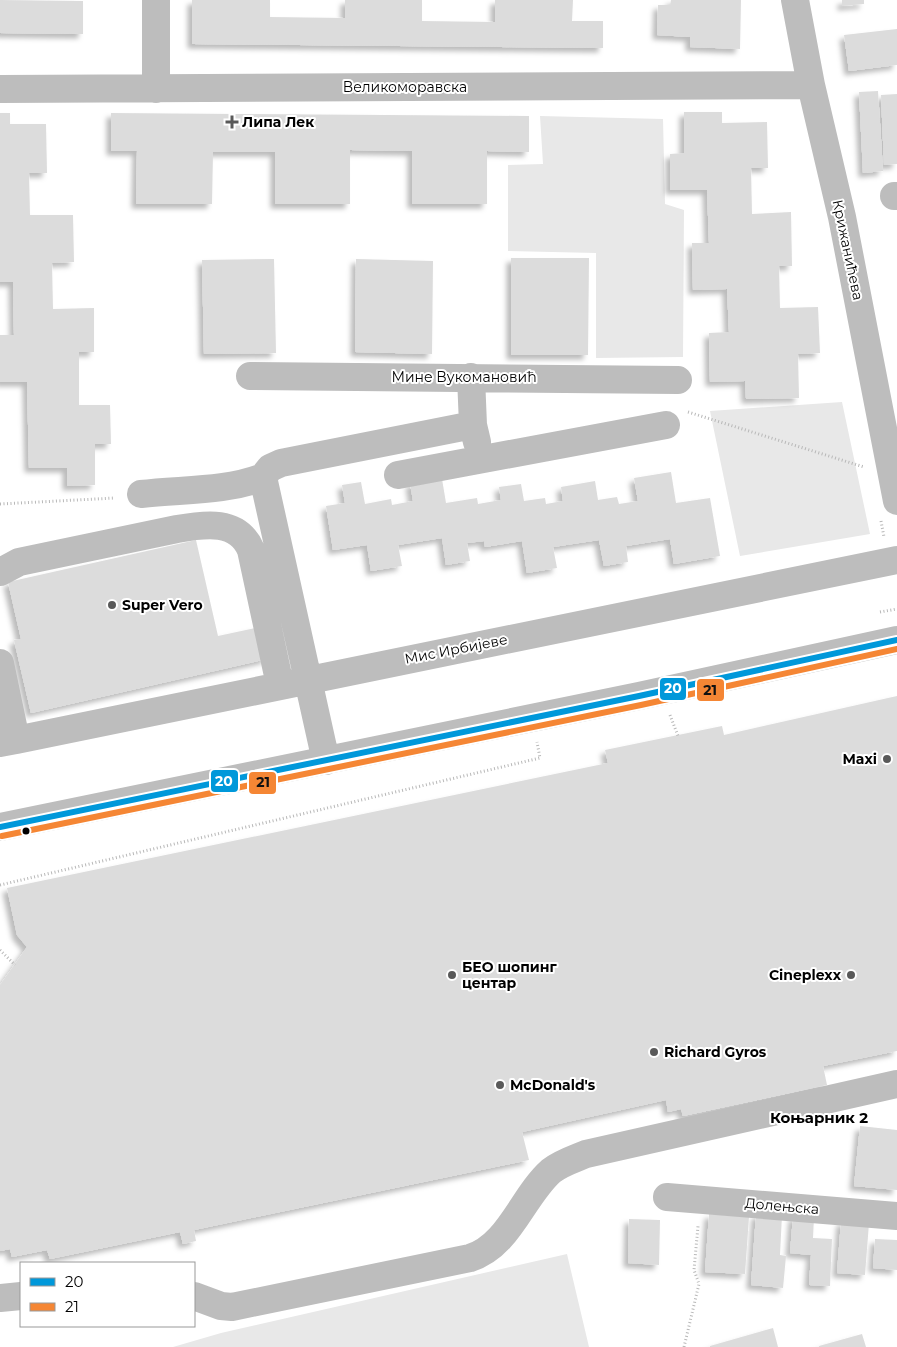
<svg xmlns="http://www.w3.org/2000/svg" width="897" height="1347" font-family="Montserrat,sans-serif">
	<defs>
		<filter id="shadow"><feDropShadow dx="-4.5" dy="4.5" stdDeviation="2.5" flood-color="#0004"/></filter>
	</defs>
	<rect width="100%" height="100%" fill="#fff"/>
	<path fill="#e8e8e8" d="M540,116l123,3 2,85 19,6 -1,147 -87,1v-105l-88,-2v-86l35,-1z
		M842,402l28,132 -130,22 -30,-145z
		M567,1254l22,93h-416l48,-14z"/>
	<path fill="#dcdcdc" filter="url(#shadow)" d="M0,0l83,1v33l-83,-1z
		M192,0h78v17l75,1v-18h77v21l73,1v-22h78l-1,21h31v27l-411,-4z
		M671,0h70l-1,49 -50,-2v-10l-33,-2 1,-30h12z
		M842,0h22v4l-22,2z
		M897,29v36l-48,6 -5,-36z
		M878,91l5,80 -20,2 -4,-81z
		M897,94v70l-13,1 -3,-70z
		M684,112h38v11l45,-1 1,46h-17l1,46 39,-2 1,54h-13l1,42 38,-1 2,46 -22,1 1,44 -53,1 -1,-18 -35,1 -1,-49 20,-1 -2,-43 -34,1 -1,-47h17l-2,-53h-37v-36l14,-1z
		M0,113h10v11h36l1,49h-18l1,42h43l1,47 -22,1 1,46 41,-1v44h-15v53h31l1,39h-16v41l-28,1v-18h-38l-2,-86h-27v-47h14l-1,-53h-13z
		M111,113l418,3v36l-42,-1v53h-75v-53l-62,-1v54h-75v-52h-62l-1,52h-76l1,-53h-26z
		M511,258h78l-1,97h-77z
		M274,259l2,94 -72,1 -2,-94z
		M356,259l77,2 -1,93 -77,-2z
		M671,472l5,31 34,-5 10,58 -46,8 -4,-25 -44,7 2,16 -24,4 -5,-26 -46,7 4,21 -30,5 -5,-32 -37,6 -1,-6 -17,2 3,18 -24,4 -4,-27 -44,7 4,21 -31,5 -4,-26 -34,5 -7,-44 19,-3 -3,-18 19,-3 4,22 26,-5 1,6 21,-4 -3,-18 32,-4 4,24 31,-5 1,6 23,-4 -2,-13 22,-3 3,17 21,-3 1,6 17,-3 -2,-14 34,-6 3,19 19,-3 2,7 19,-3 -4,-23z
		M196,540l22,96 42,-9 7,32 -236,54 -17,-73 7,-1 -13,-57z
		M897,696v355l-74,15 4,19 -144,31 -2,-7 -13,3 -2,-12 -144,32 7,28 -335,70 2,11 -13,3 -3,-12 -130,27 -3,-9 -35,7 -2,-8 -10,2v-266l27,-38 -10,-12 -10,-47 601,-125 -3,-13 117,-24 2,9z
		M860,1126l37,4v60l-43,-4z
		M709,1214l40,3 -4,57 -40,-2z
		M756,1214l26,1 -2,40 6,1 -3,32 -32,-3z
		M793,1216l21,1 -1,21 19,1 -2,47 -21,-1 2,-30 -21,-2z
		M629,1219l31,1 -1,45 -31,-2z
		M841,1221l28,2 -4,52 -28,-2z
		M875,1239l22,1v30l-24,-2z
		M773,1328l5,19h-68v-1z
		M862,1334l4,13h-47v-1z"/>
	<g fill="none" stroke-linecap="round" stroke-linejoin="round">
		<path stroke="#b8b8b8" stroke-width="3" stroke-dasharray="1 2.5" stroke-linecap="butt" d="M688,412l176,55
			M0,504l115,-6
			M881,521l3,16
			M880,612l17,-3
			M670,715l8,21
			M0,885l540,-127 -3,-16
			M0,950l15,15
			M684,1347l15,-63 -5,-14 4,-44"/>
		<path stroke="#bdbdbd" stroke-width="28" d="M156,0v89
			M795,0l16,85 31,132 55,284
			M0,89l811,-4
			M894,196h3
			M250,376l428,4
			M471,377l2,48 4,17
			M398,475l268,-50
			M141,494c41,-5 83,-2 122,-17
			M0,572l19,-10 158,-33c28,-5 61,-10 74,21l29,135
			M0,663l16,77 -16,3
			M16,740l881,-180
			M326,761l-63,-284 7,-9 11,-5 192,-38
			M0,827l639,-131 258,-56
			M667,1197l230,19
			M194,1296l27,10 11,1 238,-49c39,-12 52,-61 81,-87 10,-8 23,-12 35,-17l311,-70
			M0,1298l21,-2"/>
		<g stroke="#fff" stroke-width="10">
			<path id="bus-1" d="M0,827l639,-131 258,-56"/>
		</g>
		<g stroke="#fff" stroke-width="10">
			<path id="bus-2" d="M2,836l639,-131 256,-56"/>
		</g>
		<use href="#bus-1" stroke="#0098da" stroke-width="6"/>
		<use href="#bus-2" stroke="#f58634" stroke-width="6"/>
	</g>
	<g fill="#595959" stroke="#fff" stroke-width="2">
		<path d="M229.5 114.5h5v5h5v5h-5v5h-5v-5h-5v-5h5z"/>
		<circle cx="112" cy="605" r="5"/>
		<circle cx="887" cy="759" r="5"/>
		<circle cx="452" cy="975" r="5"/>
		<circle cx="851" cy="975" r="5"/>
		<circle cx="654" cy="1052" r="5"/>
		<circle cx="500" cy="1085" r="5"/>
	</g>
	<circle fill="#000" stroke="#fff" stroke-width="2" cx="26" cy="831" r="4.5"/>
	<g text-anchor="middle" stroke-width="4" stroke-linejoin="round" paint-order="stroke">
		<g font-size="14" fill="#000" stroke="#fff">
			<text x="405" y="92">Великоморавска</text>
			<text transform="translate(848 250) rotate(78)" y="5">Крижанићева</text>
			<text x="464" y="382">Мине Вукомановић</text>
			<text transform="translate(456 649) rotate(-11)" y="5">Мис Ирбијеве</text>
			<text transform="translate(782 1206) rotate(5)" y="5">Долењска</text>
		</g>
		<g font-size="14" font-weight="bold" fill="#000" stroke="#fff" text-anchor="start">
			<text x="242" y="127">Липа Лек</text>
			<text x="122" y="610">Super Vero</text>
			<text x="877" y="764" text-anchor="end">Maxi</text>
			<text x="462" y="972">БЕО шопинг<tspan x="462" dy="16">центар</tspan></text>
			<text x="841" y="980" text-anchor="end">Cineplexx</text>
			<text x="664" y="1057">Richard Gyros</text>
			<text x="510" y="1090">McDonald's</text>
		</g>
		<g font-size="15" font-weight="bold" fill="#000" stroke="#fff">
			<text x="819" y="1123">Коњарник 2</text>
		</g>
	</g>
	<g stroke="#fff" stroke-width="2">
		<rect x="659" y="677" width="28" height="24" rx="5" fill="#0098da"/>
		<rect x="696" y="678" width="29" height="24" rx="5" fill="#f58634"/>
		<rect x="210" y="769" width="29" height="24" rx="5" fill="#0098da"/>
		<rect x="248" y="771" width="29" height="24" rx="5" fill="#f58634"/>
	</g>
	<g font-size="14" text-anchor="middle" font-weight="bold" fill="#fff">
		<text x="673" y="693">20</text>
		<text x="224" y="786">20</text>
	</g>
	<g font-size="14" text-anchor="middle" font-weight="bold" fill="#111">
		<text x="710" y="695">21</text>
		<text x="263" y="787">21</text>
	</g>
	<rect x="20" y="1262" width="175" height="65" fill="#ffffff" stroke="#999999"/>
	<rect x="30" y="1278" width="25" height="8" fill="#0098da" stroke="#999999"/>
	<text x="65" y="1287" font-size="15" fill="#000000">20</text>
	<rect x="30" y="1303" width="25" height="8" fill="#f58634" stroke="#999999"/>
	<text x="65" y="1312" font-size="15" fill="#000000">21</text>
</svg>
